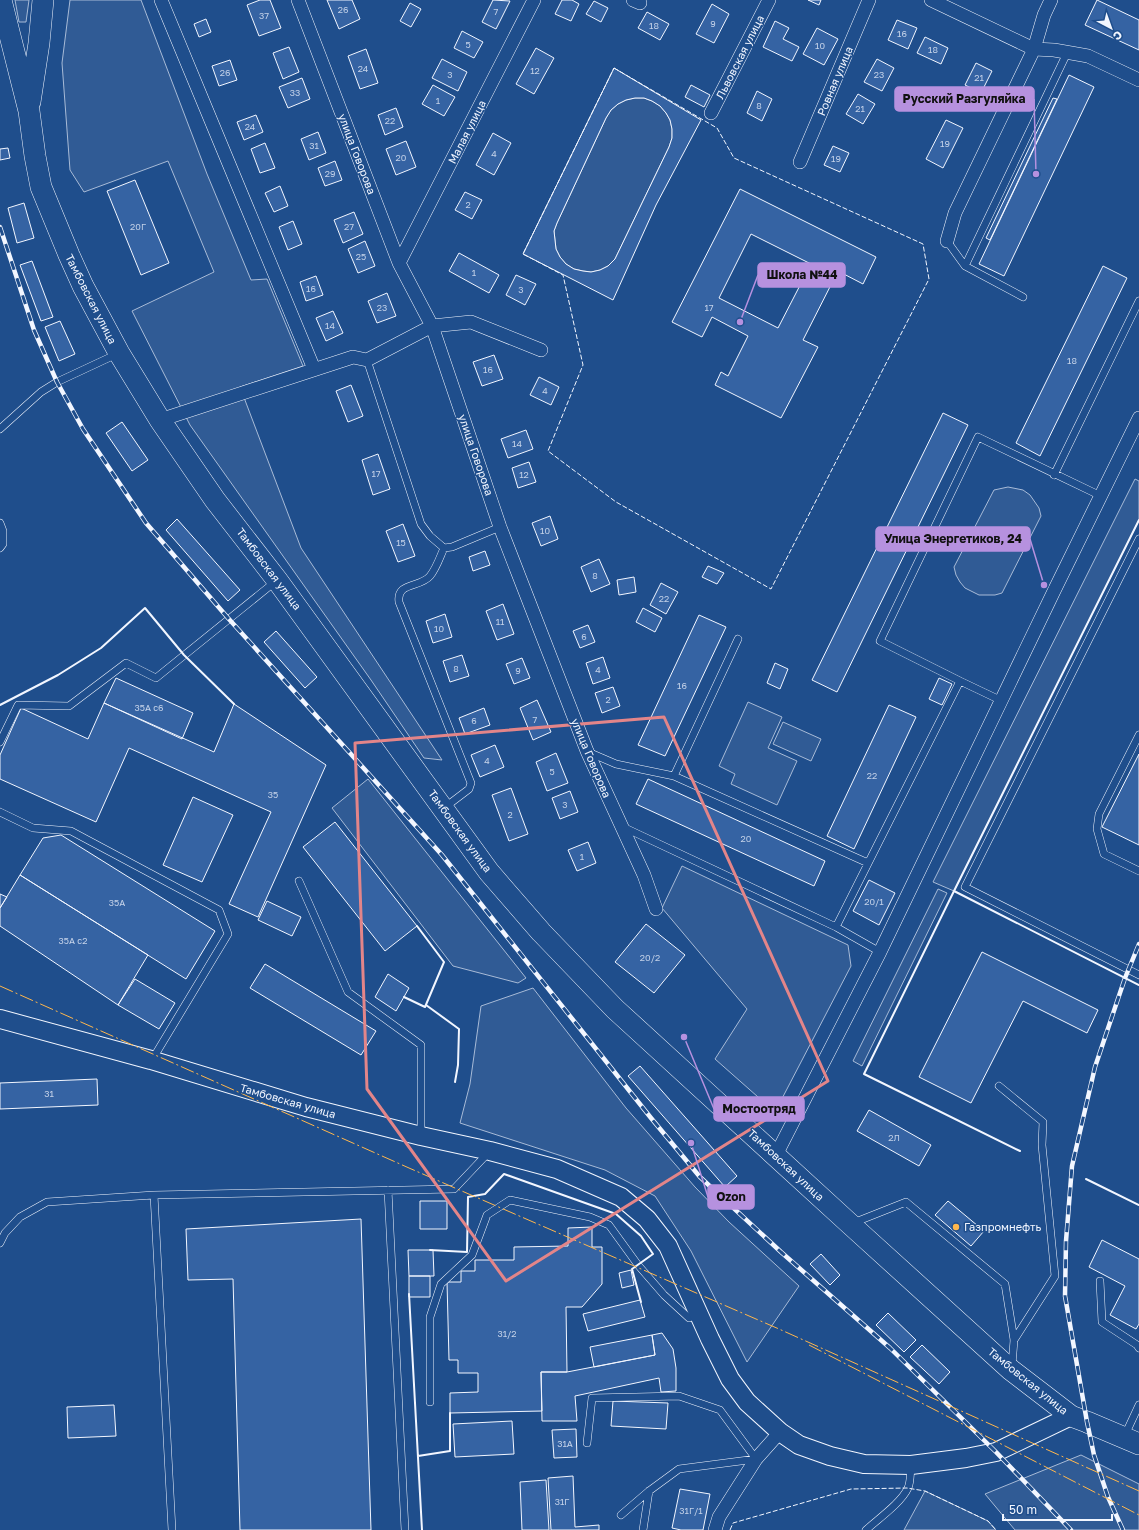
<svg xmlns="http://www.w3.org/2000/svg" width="1139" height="1530" font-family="'Golos Text',sans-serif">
	<rect width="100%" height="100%" fill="#1f4e8c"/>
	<path fill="#305b95" stroke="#a8bbd7" d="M15,0h14l-3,22h-7z
		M70,0h71l66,174 44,106 16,-1 36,87 -63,21 61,161 141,212 -18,-2 -53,-78 -181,-255 -58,-114 82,-39 -46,-111 -84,31 -14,-22 -8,-107z
		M635,98h9l8,3 8,5 6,7 4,7 2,9v9l-3,9 -54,112 -7,7 -8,4 -9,2 -8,-1 -9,-2 -8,-5 -6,-7 -4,-8 -2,-18 3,-8 49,-105 5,-8 7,-6 8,-4z
		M1135,479l4,2v39l-185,371 -21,-9z
		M1008,487l15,3 7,5 9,13 2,8 -39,77 -7,2h-16l-14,-7 -5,-6 -4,-7 -2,-8 40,-77z
		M748,702l34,15 -14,31 29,13 -20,44 -46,-21 4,-10 -16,-8z
		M783,722l38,17 -10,22 -38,-17z
		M368,779l158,199 -8,5 -65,-17 -121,-158z
		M682,866l166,79 3,21 -76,146 -60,-53 32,-50 -85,-101z
		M938,889l9,4 -85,173 -9,-5z
		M533,988l93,120 69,79 34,35 70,64 -52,76 -56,-111 -36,-55 -50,-26 -145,-47 10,-39 11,-78z
		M1081,1455l58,29v46h-124l-30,-36z
		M925,1491l63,30 8,9h-92z"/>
	<path fill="#3563a3" stroke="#f2f6ff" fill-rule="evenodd" d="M260,0h10l11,28 -22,8 -12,-31z
		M327,0h25l8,19 -21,10z
		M493,0l17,1 -14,28 -14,-7z
		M562,0h10l7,4 -8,17 -16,-7z
		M808,0h13l-2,5z
		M1097,0l42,20v30l-54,-25z
		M594,1l14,7 -7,14 -15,-8z
		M410,3l11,6 -10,18 -11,-6z
		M712,4l17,10 -15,29 -18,-9z
		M647,12l22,12 -9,16 -22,-12z
		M206,19l5,13 -12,5 -5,-13z
		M897,20l20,8 -9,21 -20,-9z
		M775,21l14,7 -6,11 16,8 -7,14 -29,-14z
		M817,28l21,11 -14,26 -21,-11z
		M462,31l21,11 -9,16 -20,-10z
		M925,37l23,11 -7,16 -24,-11z
		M289,47l10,25 -16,7 -10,-26z
		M536,48l18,10 -20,36 -18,-10z
		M366,49l12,34 -18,6 -12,-33z
		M442,59l25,13 -9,19 -26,-13z
		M877,59l17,9 -12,23 -18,-9z
		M230,60l7,20 -18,6 -7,-20z
		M976,63l16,8 -11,22 -16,-8z
		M614,68l87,52 -45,85 -43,95 -90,-46zM635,98h9l8,3 8,5 6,7 4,7 2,9v9l-3,9 -54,112 -7,7 -8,4 -9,2 -8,-1 -9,-2 -8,-5 -6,-7 -4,-8 -2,-18 3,-8 49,-105 5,-8 7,-6 8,-4z
		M1069,75l25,12 -90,189 -25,-12z
		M302,78l8,21 -22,9 -9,-21z
		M433,85l22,12 -11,19 -22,-12z
		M691,85l19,10 -6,12 -19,-10z
		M757,91l15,8 -10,22 -15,-8z
		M858,94l17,10 -12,20 -17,-10z
		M1053,98l4,1 -67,141 -4,-2z
		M396,108l7,19 -18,8 -7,-20z
		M256,115l7,17 -19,8 -7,-18z
		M946,120l17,8 -20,40 -17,-9z
		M318,132l8,21 -17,7 -8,-21z
		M493,133l18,10 -17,32 -18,-10z
		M406,141l10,26 -20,8 -10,-26z
		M265,143l10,25 -15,5 -9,-24z
		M833,146l16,7 -9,19 -16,-7z
		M8,148l2,10 -10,2v-11z
		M335,161l7,19 -17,6 -7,-18z
		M135,180l34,83 -28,12 -34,-84z
		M280,186l8,20 -14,6 -9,-19z
		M740,189l136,68 -13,27 -25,-13 -35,69 15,7 -37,71 -66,-33 6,-13 7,4 20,-40 -36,-19 -10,20 -30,-15zM751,234l60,30 -33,64 -59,-30z
		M465,192l17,8 -10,19 -17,-9z
		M24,203l10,35 -17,5 -9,-35z
		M354,212l9,22 -20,9 -9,-23z
		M293,221l9,23 -14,6 -9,-23z
		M365,241l10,25 -17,7 -10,-24z
		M459,253l40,22 -10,18 -40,-22z
		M32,261l21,56 -12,4 -21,-56z
		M1103,266l24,12 -87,178 -24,-13z
		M516,275l20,9 -11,21 -19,-10z
		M316,276l7,19 -17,6 -6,-19z
		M387,293l9,23 -19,7 -9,-22z
		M333,311l10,22 -17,8 -10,-23z
		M60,321l15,33 -16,7 -14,-34z
		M494,355l9,24 -21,7 -9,-24z
		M539,377l20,10 -8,18 -21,-10z
		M351,385l12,31 -15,6 -12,-31z
		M943,413l25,12 -131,267 -25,-12z
		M122,422l26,38 -16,11 -26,-38z
		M526,430l7,19 -25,9 -7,-19z
		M378,454l12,35 -17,6 -11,-35z
		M529,462l7,20 -18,6 -6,-20z
		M550,516l8,23 -17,7 -9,-23z
		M177,519l63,71 -12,11 -62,-71z
		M403,524l12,32 -17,6 -12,-31z
		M485,551l5,14 -17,6 -4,-14z
		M599,559l11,25 -19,8 -10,-25z
		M708,566l16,7 -7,11 -15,-7z
		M634,577l2,15 -17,3 -2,-15z
		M661,583l17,9 -12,22 -16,-9z
		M503,604l11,30 -17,6 -11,-29z
		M643,608l19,10 -7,14 -19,-10z
		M445,614l7,23 -19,6 -7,-22z
		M699,615l27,12 -61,129 -27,-11z
		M588,625l7,17 -15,6 -7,-17z
		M276,631l41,46 -12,11 -41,-46z
		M462,655l7,21 -19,6 -7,-21z
		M603,657l7,21 -17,6 -7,-21z
		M522,658l8,20 -16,6 -8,-20z
		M775,663l13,6 -8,20 -13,-6z
		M116,678l77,35 -11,26 -78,-36z
		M939,678l13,6 -10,21 -13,-6z
		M613,687l7,19 -18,7 -7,-20z
		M537,700l14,32 -18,8 -13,-32z
		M104,703l110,49 20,-48 92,61 -68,152 -29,-13 42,-92 -142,-64 -33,74 -96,-43v-24l21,-47 67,31z
		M889,705l27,12 -62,132 -27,-13z
		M484,708l6,17 -25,9 -6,-16z
		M495,745l9,22 -24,10 -9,-22z
		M556,753l12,30 -21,8 -11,-29z
		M1139,754v91l-37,-18z
		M648,779l177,82 -11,25 -178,-82z
		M511,788l17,46 -19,7 -17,-46z
		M570,791l8,21 -18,7 -8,-21z
		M193,797l40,18 -31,67 -39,-17z
		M335,822l82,104 -32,25 -82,-104z
		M61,835l154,96 -29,48 -166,-104 23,-37z
		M588,842l8,21 -19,8 -9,-21z
		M20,875l128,80 -30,50 -118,-79v-18z
		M869,880l26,13 -16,32 -26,-14z
		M0,894l7,3 -7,11z
		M267,901l34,16 -9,19 -34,-16z
		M646,924l39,31 -31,38 -39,-31z
		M982,952l116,58 -11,23 -64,-32 -52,102 -52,-26z
		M265,964l111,67 -15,24 -111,-67z
		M388,974l21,14 -13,23 -21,-14z
		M135,979l40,24 -16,26 -41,-24z
		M640,1066l97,110 -12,11 -97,-111z
		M97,1079l1,26 -98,4v-26z
		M869,1110l62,35 -12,21 -62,-35z
		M420,1201h27v28h-27z
		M948,1201l36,30 -13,15 -36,-31z
		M361,1219l10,311h-131l-7,-251 -45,1 -2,-51z
		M592,1227v20h10v37l-20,23h-16l1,65h-26l1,39 -92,2v-20l28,-1v-19h-20v-13h-9l-2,-78h14v-11h14v-11h39v-13l54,-1v-18z
		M1102,1240l37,19v65l-3,5 -26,-14 15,-29 -36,-19z
		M408,1250h25l1,26h-25z
		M821,1254l19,21 -10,10 -20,-21z
		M631,1270l3,15 -12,3 -3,-15z
		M409,1276h21v21h-21z
		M640,1300l5,17 -57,14 -5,-17z
		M888,1313l28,27 -12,12 -28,-27z
		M662,1333l11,16 3,19v23l-15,1 -2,-14 -84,18 2,25h-35l-1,-49h26l88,-17 -3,-20z
		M652,1335l3,20 -61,12 -4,-20z
		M922,1345l28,27 -11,12 -29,-27z
		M613,1401l55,2 -2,26 -55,-3z
		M114,1405l2,31 -48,2 -1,-31z
		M512,1421l2,33 -59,3 -2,-33z
		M576,1429l1,28 -23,1 -2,-28z
		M573,1476l2,51 24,-2v5h-48l-3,-52z
		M546,1480l3,50h-27l-2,-48z
		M680,1489l30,5 -7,36h-22l-9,-2z"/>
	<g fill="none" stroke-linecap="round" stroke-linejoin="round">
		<g stroke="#f2f6ff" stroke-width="8">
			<path id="lane" d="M947,241l18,25
				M1023,297l-58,-31 102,-213
				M367,360l54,164 9,12 14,12 8,-1 48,-20
				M0,429l41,-37 16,-10 60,-28
				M1054,475l85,-174
				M0,523l3,8v13l-3,4
				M1139,539l-174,348 174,88
				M444,548c-4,9 -8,21 -14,28 -10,12 -34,6 -31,26l72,181 -2,6 -25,19
				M960,681l-80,-40 98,-204 123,59
				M1139,735l-40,79 -2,15 7,25 35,17
				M0,742l18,-37 51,1 57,-43 30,15 120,-97
				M588,752l28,12 58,12 194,87
				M674,776l64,-137
				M0,812l33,16 38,3 148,79 9,24 -76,126
				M623,827l213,100 44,25
				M299,881l49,111 73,53v90
				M836,927l124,-246 40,19
				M999,1086l44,36 -1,23 13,131 -41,64
				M388,1190l17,340
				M154,1195l18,335
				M853,1223l53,-21 99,82 9,56 -2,25
				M0,1243l5,-10 15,-16 27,-15 107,-7 300,-6 35,-37
				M1100,1281l2,41 35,23 2,3
				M430,1402v-85l11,-33 31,-29 15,-40 23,-15 80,17 19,8 29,40 26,30 25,23 10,-4
				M1125,1435l14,-30
				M587,1443l5,-45 87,-2 41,14 36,49 -77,10 -30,22 -28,24
				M643,1530l6,-39
				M866,1530c12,-11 35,-27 42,-42 3,-7 2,-15 3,-22"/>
		</g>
		<g stroke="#f2f6ff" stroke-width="14">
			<path id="street" d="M161,0l153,369
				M298,0l101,263 33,63 68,201 87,224 57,124 12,34
				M633,0l7,3
				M931,0l103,49 20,1 34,6 51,24
				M711,113l58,-113
				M800,162l69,-162
				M947,241l8,-28 79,-164 10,-34 7,-15
				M399,263l135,-263
				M160,420l193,-63 14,3 65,-34 39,-4 70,28
				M776,1155l104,-203 174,-361 85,-173
				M715,1530l4,-13 37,-58 24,-27"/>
		</g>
		<g stroke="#f2f6ff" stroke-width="20">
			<path id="secondary" d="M0,1019l151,41 155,47 115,29 69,15 67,18 64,28 26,22 21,27 42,93 20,40 17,23 33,30 19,13 31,11 34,8 47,1 55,-7 30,-6 75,-36"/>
		</g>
		<g stroke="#f2f6ff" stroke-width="22">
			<path id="primary" d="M1,0l28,111 6,45 6,31 28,68 14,31 36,67 41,67 55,80 62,80 212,292 52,60 74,77 235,215 161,146 60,46 16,6 52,22
				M30,102l9,-59 4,-43"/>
		</g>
		<use href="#lane" stroke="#1f4e8c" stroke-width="7"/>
		<use href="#street" stroke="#1f4e8c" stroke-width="13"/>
		<use href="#secondary" stroke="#1f4e8c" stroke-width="18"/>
		<use href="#primary" stroke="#1f4e8c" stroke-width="21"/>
		<g stroke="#f2f6ff" stroke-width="4.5">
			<path id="rail" d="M0,227l34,103 23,52 26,47 63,94 82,95 214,237 209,263 49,59 81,75 109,96 106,104 75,78
				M1123,1530l-15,-33 -14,-42 -7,-33 -22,-126 1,-55 6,-75 23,-99 30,-89 14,-34"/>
		</g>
		<use href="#rail" stroke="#1f4e8c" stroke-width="3" stroke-dasharray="9" stroke-linecap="butt"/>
		<path stroke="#f2f6ff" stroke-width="1" stroke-dasharray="5 2" stroke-linecap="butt" d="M614,68l103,60 17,30 189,86 6,35 -158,310 -155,-87 -68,-51 35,-86 -20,-90 -40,-21z
			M730,1530l3,-7 118,-34 56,-1 18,3 63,30 8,9"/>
		<path stroke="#f2f6ff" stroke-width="2" d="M1139,520l-185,371 185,94
			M0,705l58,-30 43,-27 44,-40 39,47 50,49
			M954,891l-90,183 156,77
			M404,997l21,10 19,-45 -27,-36
			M426,1005l33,24 -1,36 -3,17
			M1086,1179l53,26
			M430,1250l37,2 1,-55 17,-3 19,-20 112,40 25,22 12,18 -21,15 9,33
			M409,1294l13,236
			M418,1456l32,-5v-38"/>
		<path stroke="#ffb74d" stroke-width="1" stroke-dasharray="14 3 2 3" stroke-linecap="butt" d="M0,986l409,182 370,161 360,162
			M809,1345l330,170"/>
	</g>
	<path fill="none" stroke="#e38589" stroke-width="3" stroke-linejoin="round" d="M664,717l164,364 -322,200 -139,-192 -12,-346z"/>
	<circle fill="#ffb74d" stroke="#1f4e8c" stroke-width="1.5" cx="956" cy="1227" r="4"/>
	<g text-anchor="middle" stroke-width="3" stroke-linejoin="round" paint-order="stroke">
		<g font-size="9" fill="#c3d1e8">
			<text x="343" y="13">26</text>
			<text x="496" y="15">7</text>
			<text x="264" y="19">37</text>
			<text x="713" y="27">9</text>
			<text x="654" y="29">18</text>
			<text x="902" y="37">16</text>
			<text x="468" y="48">5</text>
			<text x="820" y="49">10</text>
			<text x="933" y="53">18</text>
			<text x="363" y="72">24</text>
			<text x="535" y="74">12</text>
			<text x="225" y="76">26</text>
			<text x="450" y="78">3</text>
			<text x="879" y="78">23</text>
			<text x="979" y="81">21</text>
			<text x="295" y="96">33</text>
			<text x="438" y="104">1</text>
			<text x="759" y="109">8</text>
			<text x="860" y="112">21</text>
			<text x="390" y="124">22</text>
			<text x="250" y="130">24</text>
			<text x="945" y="147">19</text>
			<text x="314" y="149">31</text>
			<text x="494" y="157">4</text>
			<text x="401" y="161">20</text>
			<text x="836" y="162">19</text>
			<text x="330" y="177">29</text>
			<text x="468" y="208">2</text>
			<text x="138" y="230">20Г</text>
			<text x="349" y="230">27</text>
			<text x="361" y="260">25</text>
			<text x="474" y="276">1</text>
			<text x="311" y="292">16</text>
			<text x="521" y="293">3</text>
			<text x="382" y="311">23</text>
			<text x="709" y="311">17</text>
			<text x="330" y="329">14</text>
			<text x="1072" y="364">18</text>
			<text x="488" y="373">16</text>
			<text x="545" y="394">4</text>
			<text x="517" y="447">14</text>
			<text x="376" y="477">17</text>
			<text x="524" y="478">12</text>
			<text x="545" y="534">10</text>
			<text x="401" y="546">15</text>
			<text x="595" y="579">8</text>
			<text x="664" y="602">22</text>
			<text x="500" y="625">11</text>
			<text x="439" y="632">10</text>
			<text x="584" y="640">6</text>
			<text x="456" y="672">8</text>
			<text x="598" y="673">4</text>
			<text x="518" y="674">9</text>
			<text x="682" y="689">16</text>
			<text x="608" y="703">2</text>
			<text x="149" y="711">35А с6</text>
			<text x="535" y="723">7</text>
			<text x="474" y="724">6</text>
			<text x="487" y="764">4</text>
			<text x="552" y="775">5</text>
			<text x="872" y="779">22</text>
			<text x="273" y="798">35</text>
			<text x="565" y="808">3</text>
			<text x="510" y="818">2</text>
			<text x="746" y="842">20</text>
			<text x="582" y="860">1</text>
			<text x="874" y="905">20/1</text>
			<text x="117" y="906">35А</text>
			<text x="73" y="944">35А с2</text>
			<text x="650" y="961">20/2</text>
			<text x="49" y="1097">31</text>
			<text x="894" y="1141">2Л</text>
			<text x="507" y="1337">31/2</text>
			<text x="565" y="1447">31А</text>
			<text x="562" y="1505">31Г</text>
			<text x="691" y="1514">31Г/1</text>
		</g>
		<g font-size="11" fill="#f2f6ff" stroke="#1f4e8c">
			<text transform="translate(740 57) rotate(-63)" y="4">Львовская улица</text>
			<text transform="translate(835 81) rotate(-67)" y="4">Ровная улица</text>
			<text transform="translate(467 132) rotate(-63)" y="4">Малая улица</text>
			<text transform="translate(357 154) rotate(69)" y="4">улица Говорова</text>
			<text transform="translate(91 299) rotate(63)" y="4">Тамбовская улица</text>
			<text transform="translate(476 455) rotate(71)" y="4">улица Говорова</text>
			<text transform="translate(269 569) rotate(53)" y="4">Тамбовская улица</text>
			<text transform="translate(591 758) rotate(67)" y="4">улица Говорова</text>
			<text transform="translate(460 831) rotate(54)" y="4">Тамбовская улица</text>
			<text transform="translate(288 1101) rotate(16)" y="4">Тамбовская улица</text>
			<text transform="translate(786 1165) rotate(43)" y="4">Тамбовская улица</text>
			<text transform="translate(1028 1381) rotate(39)" y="4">Тамбовская улица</text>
		</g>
		<g font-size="11" fill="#f2f6ff" stroke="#1f4e8c" text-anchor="start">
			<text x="964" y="1231">Газпромнефть</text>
		</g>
	</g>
	<path fill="none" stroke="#b691df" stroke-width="1.5" d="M1036 174L1034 99M740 322L758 275M1044 585L1030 539M684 1037L714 1109M691 1143L708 1197"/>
	<g fill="#b691df" stroke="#1f4e8c" stroke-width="1.5">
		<circle cx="1036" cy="174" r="4"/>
		<circle cx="740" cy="322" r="4"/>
		<circle cx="1044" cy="585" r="4"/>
		<circle cx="684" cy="1037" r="4"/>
		<circle cx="691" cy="1143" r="4"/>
	</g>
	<g fill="#b691df" stroke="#b691df" stroke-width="1.5">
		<rect x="895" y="87" width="139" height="24" rx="4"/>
		<rect x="758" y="263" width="87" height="24" rx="4"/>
		<rect x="876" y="527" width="154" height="24" rx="4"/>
		<rect x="714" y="1097" width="90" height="24" rx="4"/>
		<rect x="708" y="1185" width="46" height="24" rx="4"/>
	</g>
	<g font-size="12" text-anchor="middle" font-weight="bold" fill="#111">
		<text x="964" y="103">Русский Разгуляйка</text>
		<text x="802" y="279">Школа №44</text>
		<text x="953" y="543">Улица Энергетиков, 24</text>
		<text x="759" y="1113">Мостоотряд</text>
		<text x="731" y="1201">Ozon</text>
	</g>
	<g transform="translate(1111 28) rotate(139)" stroke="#1f4e8c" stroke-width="3" paint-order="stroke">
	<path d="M0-3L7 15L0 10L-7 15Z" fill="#f2f6ff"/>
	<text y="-6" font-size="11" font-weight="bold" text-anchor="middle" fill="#f2f6ff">С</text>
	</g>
	<path d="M1003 1514v6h109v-6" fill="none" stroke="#f2f6ff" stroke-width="2"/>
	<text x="1009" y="1514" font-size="12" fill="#f2f6ff" stroke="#1f4e8c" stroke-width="3" paint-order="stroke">50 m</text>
</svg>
